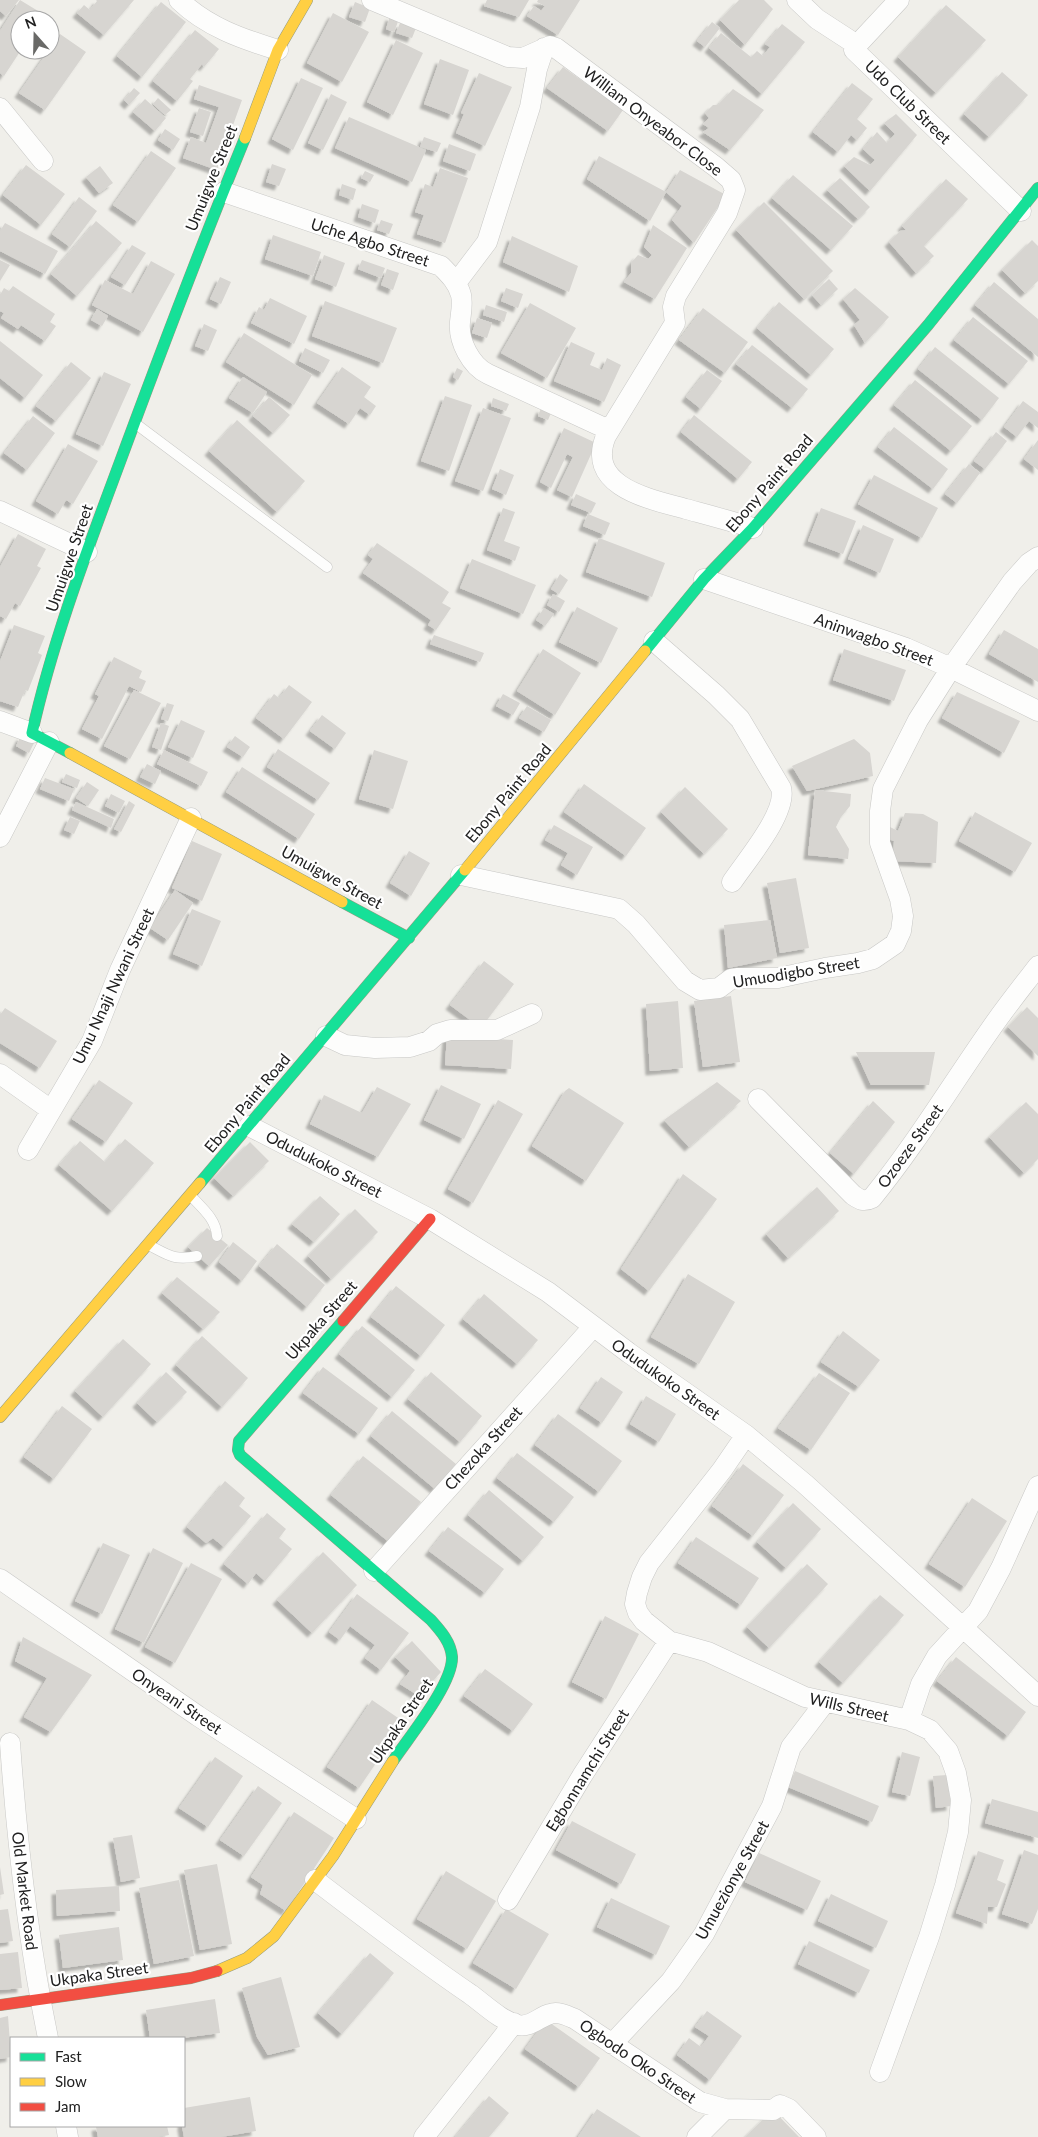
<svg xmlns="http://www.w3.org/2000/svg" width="1038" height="2137" font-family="Lato,sans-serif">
	<defs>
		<filter id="shadow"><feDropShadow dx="-4.5" dy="4.5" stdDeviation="1" flood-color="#0004"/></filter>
	</defs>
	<rect width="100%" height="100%" fill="#f0efea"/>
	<path fill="#d7d5d1" filter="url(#shadow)" d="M0,0h19l-13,16 -6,-5z
		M20,0l23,14 -3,6h-20l1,30 -17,26 -4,-3v-42z
		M96,0h38l-30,35 -27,-22 7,-8 6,5 7,-9z
		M487,0h42l-10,17 -35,-11z
		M538,0h42l-22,35 -31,-19 7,-10 7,5 4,-5 -8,-4z
		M739,0h25l9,9 -28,36 -25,-25z
		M161,2l25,20 -44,55 -25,-21z
		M355,2l15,6 -5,14 -16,-5z
		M946,5l40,35 -50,53 -38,-36z
		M333,13l36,19 -27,50 -35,-19z
		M390,16l9,3 -5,13 -8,-3z
		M712,22l8,6 -15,19 -8,-6z
		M400,23l16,5 -4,10 -16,-5z
		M782,24l23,18 -43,52 -53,-46 12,-15 30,24 6,-6 6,5 7,-9 -5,-3z
		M195,30l24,19 -15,18 -2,-3 -12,15 3,2 -16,20 -24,-20z
		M60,34l26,18 -41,58 -26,-17z
		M396,40l27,13 -30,62 -26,-13z
		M440,59l29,11 -16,45 -29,-11z
		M563,67l60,43 -15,21 -61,-43z
		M1002,72l26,23 -39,42 -25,-23z
		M479,73l33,14 -27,59 -29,-13 8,-19 -3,-1z
		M301,78l22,10 -30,62 -21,-11z
		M852,83l21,16 -16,20 10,9 -10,12 -6,-5 -13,17 -25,-20z
		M199,85l43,15 -25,70 -34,-12 8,-21 15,6 13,-36 -25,-8z
		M134,88l6,5 -11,12 -5,-5z
		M733,89l31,21 -34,40 -27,-18 6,-4 -6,-4 6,-6 -4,-5 8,-8h5z
		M331,94l16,8 -24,48 -15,-7z
		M158,98l13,12 -6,5 -12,-11z
		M145,99l21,19 -11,13 -22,-19z
		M199,108l12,4 -8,24 -13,-4z
		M896,114l21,21 -47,56 -26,-25 10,-9 16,8 5,-5 -12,-11 14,-17 10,11 8,-9 -11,-11z
		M349,117l77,33 -14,32 -77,-34z
		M165,129l15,10 -7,11 -15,-10z
		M424,137l17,6 -4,9 -17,-5z
		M449,144l27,10 -6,17 -27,-10z
		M151,151l25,17 -38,54 -25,-17z
		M599,156l67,36 14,-22 46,25 -32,48 -22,-23 10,-14 -16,-14 -16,29 -63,-42z
		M272,164l14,5 -7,17 -13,-4z
		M26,165l39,29 -24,31 -38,-30z
		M100,166l13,17 -14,10 -13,-16z
		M440,168l28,10 -23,65 -28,-9 7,-19 -9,-3 10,-28 8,3z
		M365,171l9,4 -4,7 -9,-4z
		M793,175l60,51 -22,24 -59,-52z
		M840,178l30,29 -12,12 -31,-29z
		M946,179l22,20 -44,47 10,10 -18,17 -27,-31 11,-11 6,-1 -4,-4z
		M342,184l14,5 -3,11 -14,-5z
		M79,197l18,14 -27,36 -18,-13z
		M764,202l69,69 -29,28 -68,-69z
		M362,204l17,6 -4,13 -17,-6z
		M381,220l12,4 -4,10 -12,-4z
		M96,221l26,22 -45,53 -26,-22z
		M5,223l53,28 -13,23 -45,-23v-20z
		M653,225l34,23 -32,51 -31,-17 7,-9v-10l7,-8 10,4 4,-4 -8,-8z
		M273,235l48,17 -8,24 -48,-17z
		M512,236l66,30 -9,26 -66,-30z
		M1032,240l6,6v35l-13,12 -23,-23z
		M132,245l14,8 -21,32 -14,-8z
		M324,255l21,8 -9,24 -21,-8z
		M0,260l10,5 -10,16z
		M362,260l23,8 -4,10 -23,-9z
		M151,261l24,13 -32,58 -51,-27 13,-25 28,14z
		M387,269l12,4 -6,17 -12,-5z
		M220,277l11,5 -10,22 -11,-5z
		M829,279l9,10 -17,16 -9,-10z
		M994,282l44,37v38l-63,-52z
		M13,286l42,28 -5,8 6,4 -11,15 -24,-16 -3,4 -17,-11 3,-5 -4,-2v-16l4,-7 5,3z
		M506,288l17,6 -5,14 -17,-7z
		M855,288l34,29 -24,26 -11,-18 6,-5 -17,-21z
		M270,298l37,18 -13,28 -43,-21 8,-16 5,3z
		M325,301l72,27 -14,35 -71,-27z
		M779,302l55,47 -23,26 -54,-47z
		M530,303l46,25 -29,50 -46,-25z
		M486,305l21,7 -3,10 -21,-7z
		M703,308l45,34 -23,31 -46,-33z
		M97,309l11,7 -6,10 -11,-6z
		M973,317l55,44 -19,23 -55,-44z
		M477,318l15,5 -5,15 -15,-5z
		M204,324l13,6 -9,21 -13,-5z
		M244,333l68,42 -18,30 -68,-43z
		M0,341l43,34 -18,23 -25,-20z
		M571,342l24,11 -5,12 12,5 5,-12 14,7 -17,37 -50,-21z
		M752,345l56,44 -16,19 -56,-44z
		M935,347l64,51 -17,22 -64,-51z
		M305,348l25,12 -7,13 -24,-12z
		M71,362l20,16 -35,43 -20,-15z
		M342,367l29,20 -7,10 12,9 -6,9 -10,-7 -11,16 -32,-21z
		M457,368l6,3 -5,9 -5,-3z
		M707,370l15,11 -21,28 -15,-12z
		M104,372l27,12 -28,62 -27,-12z
		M243,377l24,15 -14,21 -24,-15z
		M915,380l57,46 -21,25 -57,-46z
		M445,396l27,9 -23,66 -28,-10z
		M269,397l21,18 -17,18 -20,-17z
		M493,398l16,6 -3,7 -15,-5z
		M1023,401l15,11v16l-9,-7 -12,16 -13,-10z
		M483,408l28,10 -28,73 -28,-10z
		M541,408l10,5 -3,7 -10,-4z
		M694,415l58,47 -14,17 -57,-47z
		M33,416l22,17 -28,37 -23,-17z
		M237,420l68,61 -28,31 -68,-61z
		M894,427l54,42 -15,20 -55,-42z
		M564,428l32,15 -24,54 -15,-7 16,-33 -6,-3 -16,34 -11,-6z
		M996,432l11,9 -22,28 -11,-8z
		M1038,440v30l-14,-11z
		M68,444l30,17 -25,43 -7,-4 -8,14 -22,-13z
		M969,464l11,9 -23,30 -12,-9z
		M500,469l14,6 -8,20 -14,-6z
		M874,475l64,33 -16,30 -64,-34z
		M576,494l20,9 -5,10 -20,-8z
		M503,508l12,4 -11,29 16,6 -5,14 -28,-11z
		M821,508l35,13 -13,33 -35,-13z
		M588,514l22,9 -5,12 -22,-9z
		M863,525l31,14 -14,34 -32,-14z
		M18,534l28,15 -9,17 4,2 -21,38 -5,-3 -9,16 -6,-3v-49z
		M599,538l66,25 -13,34 -66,-25z
		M377,543l72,49 -7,11 9,5 -15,22 -8,-5 3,-5 -68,-47 10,-14 -5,-4z
		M472,559l64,26 -13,29 -63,-26z
		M560,574l8,6 -9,14 -8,-5z
		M553,594l12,7 -6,11 -12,-7z
		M577,607l41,21 -17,35 -42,-21z
		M544,608l10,6 -9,12 -9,-6z
		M14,625l31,11 -7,17 4,2 -14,36 -3,-1 -7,17 -18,-6v-40z
		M1004,630l34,19v33l-49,-28z
		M434,635l50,18 -4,9 -50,-18z
		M543,649l38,24 -26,42 -38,-24z
		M844,649l62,21 -12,31 -61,-21z
		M114,657l28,14 -3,7 7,3 -5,11 -12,-6 -27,53 -20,-10 17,-33 -4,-2z
		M289,685l23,17 -28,37 -28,-21 18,-24 5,4z
		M134,690l27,13 -31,56 -26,-13z
		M957,692l63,29 -16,32 -62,-35z
		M503,694l17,9 -7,12 -17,-9z
		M167,703l7,2 -6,16 -7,-2z
		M527,706l24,14 -7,12 -25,-14z
		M322,715l24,18 -11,16 -25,-18z
		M181,720l24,11 -12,27 -25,-11z
		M161,723l8,3 -8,24 -9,-3z
		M21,736l13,7 -5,10 -13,-7z
		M235,736l15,11 -7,10 -16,-10z
		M854,739l16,14 3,23 -66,15 -15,-25z
		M278,749l52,34 -12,17 -51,-33z
		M164,750l44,22 -7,14 -44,-22z
		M374,750l34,11 -15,48 -34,-10z
		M147,764l14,7 -6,13 -15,-7z
		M242,767l73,47 -16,25 -73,-47z
		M66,774l14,6 -3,8 -15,-6z
		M45,778l29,11 -5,12 -29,-12z
		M87,782l12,8 -11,16 -12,-8z
		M584,784l62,44 -20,28 -62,-44z
		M685,787l43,42 -24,25 -43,-42z
		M815,790l36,4 -1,12 -9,11 -5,10 13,22 -1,10 -40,-4z
		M111,794l14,7 -6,12 -14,-7z
		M129,801l6,4 -14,27 -7,-3z
		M76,802l38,17 -3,9 -39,-18z
		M975,812l57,31 -17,29 -56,-31z
		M905,813l18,1 15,8 -2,41 -43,-2 1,-20 -8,-3 4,-11 8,4z
		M70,817l10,4 -6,13 -10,-4z
		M554,825l39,22 -16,28 -16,-10 7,-12 -23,-13z
		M192,841l30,13 -20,47 -30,-13z
		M409,851l21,12 -19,33 -21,-13z
		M796,878l13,70 -29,5 -13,-70z
		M175,890l18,13 -25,37 -18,-12z
		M192,909l29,12 -19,45 -29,-12z
		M770,920l7,38 -49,10 -4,-43z
		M484,961l30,23 -33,44 -31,-23z
		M731,996l9,66 -37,5 -9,-66z
		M678,1001l5,67 -33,3 -4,-67z
		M1027,1007l11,11v38l-30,-29z
		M5,1008l52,33 -17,27 -40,-25v-28z
		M447,1036l66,4 -2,29 -66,-4z
		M856,1052h79l-6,33h-58z
		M99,1080l34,23 -27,39 -34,-23z
		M717,1082l24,19 -52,46 -25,-27z
		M441,1085l40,19 -17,35 -40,-19z
		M377,1087l34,17 -33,53 -68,-33 14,-29 38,18z
		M569,1088l55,35 -38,58 -54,-35 33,-55z
		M498,1100l25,14 -50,89 -25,-14z
		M873,1101l22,21 -41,52 -24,-21z
		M1026,1102l12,12v45l-14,14 -35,-36z
		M125,1139l29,24 -42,48 -53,-46 21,-24 25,21z
		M250,1142l19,19 -36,35 -19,-18z
		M683,1174l34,25 -68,92 -28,-22z
		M817,1187l22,24 -51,47 -22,-24z
		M320,1196l20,18 -26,28 -22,-18z
		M355,1209l23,23 -47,47 -23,-23z
		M207,1228l21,17 -19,21 -21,-19z
		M233,1242l24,19 -15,20 -23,-19z
		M277,1244l48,41 -18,22 -48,-41z
		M688,1274l47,28 -36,62 -48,-27z
		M177,1277l43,35 -17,17 -41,-36z
		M396,1286l49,39 -24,31 -50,-39z
		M484,1294l54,46 -21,24 -54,-45z
		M362,1326l53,44 -23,27 -53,-43z
		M843,1331l37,29 -21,27 -38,-25z
		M202,1336l46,42 -26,29 -46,-42z
		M123,1339l28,25 -48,53 -28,-26z
		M323,1367l55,41 -19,26 -56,-41z
		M166,1372l21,20 -30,30 -20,-19z
		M431,1372l51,44 -22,26 -52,-43z
		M819,1373l31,20 -39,57 -33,-22z
		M601,1377l22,15 -21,31 -22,-15z
		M646,1396l30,18 -17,28 -29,-18z
		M62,1406l30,23 -38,50 -30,-22z
		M392,1411l64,53 -21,25 -64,-53z
		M558,1414l64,47 -23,31 -64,-47z
		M517,1453l57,44 -20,25 -57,-44z
		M363,1456l58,46 -32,40 -58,-47z
		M743,1464l41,31 -31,41 -41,-30z
		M225,1481l20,17 -6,8 12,10 -27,31 -11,-9 -7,5 -19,-16z
		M489,1490l55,47 -21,24 -55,-46z
		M972,1498l35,23 -42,66 -36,-23z
		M793,1503l28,26 -35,39 -29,-26z
		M267,1513l19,16 -7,9 13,11 -27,32 -9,-8 -8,11 -24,-20z
		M448,1527l56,42 -19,24 -56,-42z
		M696,1537l63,41 -18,27 -63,-42z
		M103,1543l27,12 -28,59 -27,-13z
		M153,1548l30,15 -39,80 -29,-14z
		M323,1552l34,33 -45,48 -35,-33z
		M191,1563l31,16 -47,84 -30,-16z
		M807,1564l21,20 -59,64 -22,-21z
		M357,1594l52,39 -28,37 -16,-12 10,-13 -25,-19 -10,14 -11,-8z
		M880,1595l24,20 -61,68 -24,-21z
		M605,1616l34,18 -33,65 -34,-17z
		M23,1637l69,38 -41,57 -27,-15 23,-39 -32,-17z
		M412,1641l29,31 -22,24 -19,-12 10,-13 -15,-14z
		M956,1657l70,55 -18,24 -71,-55z
		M485,1669l48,35 -20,27 -49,-35z
		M372,1700l32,22 -45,66 -32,-21z
		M902,1752l18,5 -10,39 -18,-4z
		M215,1757l28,19 -35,51 -29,-19z
		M795,1771l84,35 -7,16 -84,-35z
		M947,1775l4,31 -15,2 -3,-32z
		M258,1786l24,17 -38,53 -24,-16z
		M992,1799l46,13v26l-53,-15z
		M294,1812l40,26 -48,73 -26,-17 3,-9 -12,-8z
		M572,1821l64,33 -15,30 -65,-34z
		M132,1835l8,43 -19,4 -8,-44z
		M1024,1850l14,5v54l-6,15 -30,-10z
		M978,1851l26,9 -7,20 9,4 -9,23h-9l-1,17 -31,-11z
		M759,1853l62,28 -14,29 -62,-28z
		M217,1864l15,80 -32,6 -16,-80z
		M0,1867l4,27 -4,1z
		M446,1871l50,30 -29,48 -50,-30z
		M179,1880l15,76 -40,8 -15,-76z
		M119,1886l1,25 -63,5 -1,-26z
		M831,1894l57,27 -12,27 -58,-27z
		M611,1898l59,28 -14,29 -59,-28z
		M8,1909l5,32 -13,2v-33z
		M506,1909l43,25 -33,55 -43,-26z
		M119,1927l4,33 -60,8 -4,-33z
		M809,1941l61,29 -11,23 -61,-29z
		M18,1952l4,36 -22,2v-36z
		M370,1953l24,20 -52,61 -24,-21z
		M281,1977l19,70 -32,8 -11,-18 -15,-49z
		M215,1999l5,34 -38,5h-32l-4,-28z
		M707,2011l35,25 -32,44 -33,-25 12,-17 12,9 8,-11 -14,-9z
		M8,2016l3,41 -11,2v-41z
		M546,2020l54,38 -21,29 -54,-38z
		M489,2096l20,17 -20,24h-34z
		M250,2097l6,34 -35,6h-37l-2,-11 2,-18z
		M597,2109l44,28h-63z
		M773,2110l26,27h-54z
		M98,2126h69l2,9 -10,2h-61l-2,-10z"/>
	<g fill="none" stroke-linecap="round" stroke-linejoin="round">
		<g stroke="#c8c8c6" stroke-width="11">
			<path id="lane" d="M136,424l191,143
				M191,1196c11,12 25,23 26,40
				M149,1245c19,10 26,16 48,11"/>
		</g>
		<g stroke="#c8c8c6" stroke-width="21">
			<path id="street" d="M179,0c28,27 63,39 99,50
				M372,0l136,57 15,1 27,-12 6,2 160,119 15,13 4,10 -8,23 -51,83 -3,11 2,16 -69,113c-21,51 44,63 80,73 22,6 45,12 67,19
				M797,0l20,19 40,26 -3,5 167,161
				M857,45l42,-45
				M0,108l43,53
				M224,192l217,74c8,8 17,17 20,29 2,9 0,17 -1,27 -2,19 11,44 28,52l121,56
				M456,283l31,-41 43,-135 7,-38 7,-21
				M0,511l87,41
				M704,579l202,69 45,20 87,43
				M654,641l62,54 24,24 41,69c7,24 -35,73 -49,94
				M0,721l32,12
				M0,837l49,-95
				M461,875l158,34 17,15 49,57 15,9 19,-2 12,-9 7,-1h40l47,-10 33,-5 15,-4 22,-15 6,-13 2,-15 -3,-17 -20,-56v-32l3,-22 35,-69 33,-52 61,-86 17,-19 9,-6
				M326,1036l19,9 30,3 35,-1 19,-6 8,-7 13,-4h47l35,-16
				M0,1074l51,36
				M758,1099l95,96c7,5 11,7 19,3 44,-54 78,-111 118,-168 15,-22 32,-43 48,-64
				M249,1126l181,93 118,73 81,61 117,82 59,49 233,212
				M28,1150l64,-109 28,-71 71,-152
				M746,1435l-24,35 -73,93 -7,14 -5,16 -2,11 3,9 6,8 25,20 39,11 97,45 104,23 21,10 18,21 8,22 5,27 -3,32 -13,53 -16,52 -49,135
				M374,1571l219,-244
				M0,1579l198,137 158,103
				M909,1720l12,-36 16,-28 41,-45 23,-43 37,-82
				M10,1743c7,99 18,198 38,295
				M315,1880c51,39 102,78 155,114 14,10 31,27 48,31 12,3 21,-8 32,-11 8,-3 18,2 25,5l125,83 25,7 48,1 7,-5 9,4 27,28
				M508,1900l74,-124 87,-135
				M612,2044l59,-63 33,-47 68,-128 19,-59 35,-46
				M66,2126l2,11
				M424,2137l90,-114
				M697,2137l28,-28"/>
		</g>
		<g stroke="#949b80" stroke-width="12">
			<path id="fast" d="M645,651l59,-72 49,-51 175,-203 110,-137
				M70,753l-38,-20c20,-90 53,-177 85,-263 41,-111 83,-222 128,-332
				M342,902l67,36
				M200,1183l265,-313
				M343,1321l-104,120 -1,9 2,5 191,165c9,10 20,22 21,37 1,27 -43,80 -59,104"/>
		</g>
		<g stroke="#949b80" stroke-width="12">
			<path id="slow" d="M245,138l33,-88 29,-50
				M70,753l272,149
				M465,870l180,-219
				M0,1417l200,-234
				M217,1971l30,-13 27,-22 59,-80 60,-95"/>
		</g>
		<g stroke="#949b80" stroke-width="12">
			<path id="jam" d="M343,1321l87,-102
				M0,2005l191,-27 26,-7"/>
		</g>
		<use href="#lane" stroke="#fdfdfc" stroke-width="10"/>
		<use href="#street" stroke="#fdfdfc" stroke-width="20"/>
		<use href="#fast" stroke="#16e098" stroke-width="11"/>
		<use href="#slow" stroke="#ffcf43" stroke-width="11"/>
		<use href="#jam" stroke="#f24e42" stroke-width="11"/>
	</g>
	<g text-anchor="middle" stroke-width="4.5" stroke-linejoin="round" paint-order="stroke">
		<g font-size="16" fill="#212121" stroke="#fff">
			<text transform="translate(908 102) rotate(44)" y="6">Udo Club Street</text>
			<text transform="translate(653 121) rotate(37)" y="6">William Onyeabor Close</text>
			<text transform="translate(211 178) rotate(-68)" y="6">Umuigwe Street</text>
			<text transform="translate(370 242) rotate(18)" y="6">Uche Agbo Street</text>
			<text transform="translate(769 483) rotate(-49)" y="6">Ebony Paint Road</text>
			<text transform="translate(69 558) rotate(-71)" y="6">Umuigwe Street</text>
			<text transform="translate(874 639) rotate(20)" y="6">Aninwagbo Street</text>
			<text transform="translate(508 793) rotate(-50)" y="6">Ebony Paint Road</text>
			<text transform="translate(332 877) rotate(29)" y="6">Umuigwe Street</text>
			<text transform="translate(796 972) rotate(-9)" y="6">Umuodigbo Street</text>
			<text transform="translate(113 986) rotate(-65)" y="6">Umu Nnaji Nwani Street</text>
			<text transform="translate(247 1103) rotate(-50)" y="6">Ebony Paint Road</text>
			<text transform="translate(910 1146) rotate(-54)" y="6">Ozoeze Street</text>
			<text transform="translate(324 1164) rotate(27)" y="6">Odudukoko Street</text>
			<text transform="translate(321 1320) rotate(-49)" y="6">Ukpaka Street</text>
			<text transform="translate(666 1379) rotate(35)" y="6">Odudukoko Street</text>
			<text transform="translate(483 1448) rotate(-48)" y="6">Chezoka Street</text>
			<text transform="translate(177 1701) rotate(34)" y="6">Onyeani Street</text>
			<text transform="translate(849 1707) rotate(13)" y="6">Wills Street</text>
			<text transform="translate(401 1721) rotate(-56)" y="6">Ukpaka Street</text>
			<text transform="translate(587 1770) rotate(-58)" y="6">Egbonnamchi Street</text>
			<text transform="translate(732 1880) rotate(-61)" y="6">Umuezionye Street</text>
			<text transform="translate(25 1891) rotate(83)" y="6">Old Market Road</text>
			<text transform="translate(99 1974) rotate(-8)" y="6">Ukpaka Street</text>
			<text transform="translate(638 2061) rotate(34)" y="6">Ogbodo Oko Street</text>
		</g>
	</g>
	<rect x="10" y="2037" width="175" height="90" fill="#ffffff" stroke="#a6a6a6"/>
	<rect x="20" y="2053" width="25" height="8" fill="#16e098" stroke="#a6a6a6"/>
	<text x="55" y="2062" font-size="15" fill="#212121">Fast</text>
	<rect x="20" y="2078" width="25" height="8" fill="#ffcf43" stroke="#a6a6a6"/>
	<text x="55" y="2087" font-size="15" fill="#212121">Slow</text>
	<rect x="20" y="2103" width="25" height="8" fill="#f24e42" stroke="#a6a6a6"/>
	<text x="55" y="2112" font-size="15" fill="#212121">Jam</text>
	<g transform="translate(35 35) rotate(340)"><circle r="24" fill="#ffffff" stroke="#a6a6a6"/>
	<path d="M0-4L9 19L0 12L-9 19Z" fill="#696967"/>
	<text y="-8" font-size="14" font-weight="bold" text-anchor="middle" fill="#212121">N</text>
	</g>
</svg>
